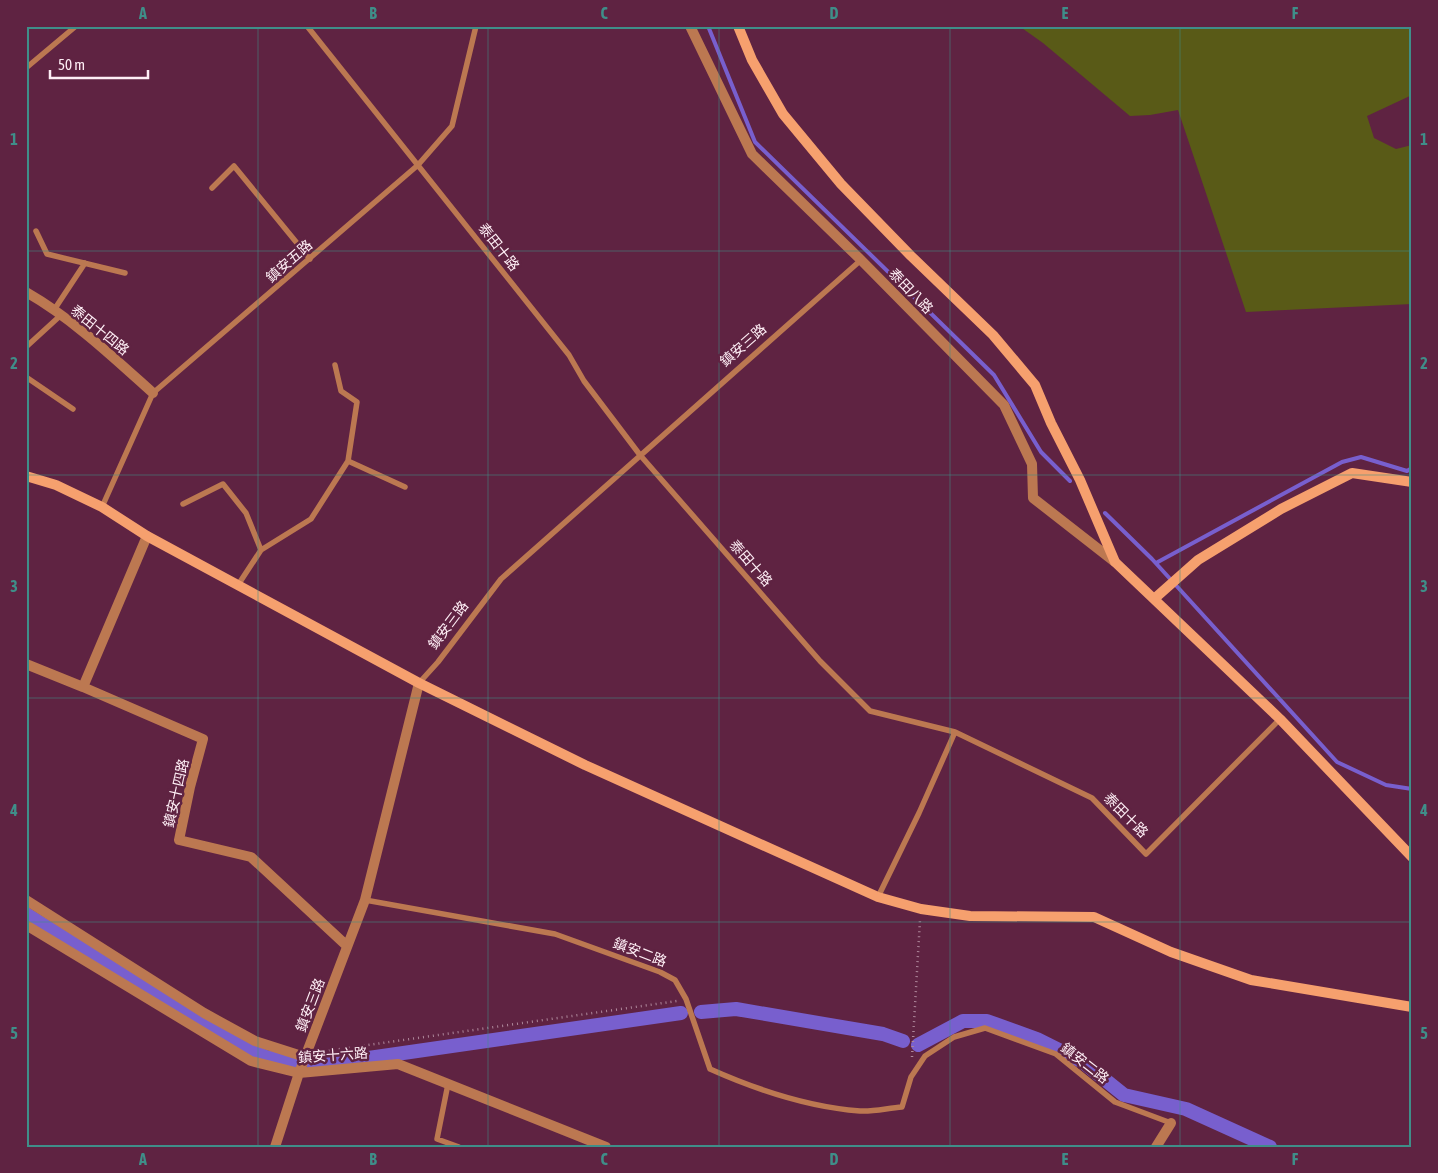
<svg xmlns="http://www.w3.org/2000/svg" width="1438" height="1173" font-family="'Asap Condensed','Noto Sans TC',sans-serif">
	<rect width="100%" height="100%" fill="#5f2342"/>
	<path fill="#595a17" d="M1019,26h393v69l-45,21 7,22 22,11 16,-4v159l-166,8 -68,-202 -28,5 -20,1 -87,-73z"/>
	<g fill="none" stroke-linecap="round" stroke-linejoin="round">
		<path stroke="#785fce" stroke-width="4" d="M708,26l47,116 239,233 47,77 29,29
			M1105,513l47,46 185,203 49,23 26,4
			M1156,563l186,-101 19,-5 46,14 5,-3"/>
		<path stroke="#785fce" stroke-width="14" d="M26,914l208,128 32,15 33,6
			M701,1012l35,-3 147,25 20,7
			M918,1045l45,-24h24l50,18 46,23 41,33 62,14 84,38
			M313,1064l7,1 361,-52"/>
		<path stroke="#ae889b" stroke-width="2.5" stroke-dasharray="1 4" stroke-linecap="butt" d="M319,1052l358,-51
			M912,1057l8,-137"/>
		<path stroke="#bc7851" stroke-width="5.5" d="M307,26l262,329 15,26 56,74 180,206 50,50 85,21 137,66 54,56 134,-135
			M26,68l50,-42
			M212,188l22,-22 76,93
			M36,231l11,23 78,19
			M54,310l31,-47
			M26,347l35,-32
			M26,377l47,32
			M348,461l57,26
			M183,504l40,-20 23,29 15,37
			M102,507l51,-114 265,-228 34,-39 24,-100
			M238,585l23,-35 50,-31 37,-58 9,-59 -16,-11 -6,-26
			M419,683l19,-21 63,-83 360,-319
			M878,897l41,-84 36,-81
			M365,900l190,34 105,38 15,8 11,19 24,70c47,21 98,38 150,42 13,1 28,-3 42,-4l9,-30 14,-21 29,-19 31,-9 71,26 59,48 56,21
			M448,1084l-11,55 22,8"/>
		<path stroke="#bc7851" stroke-width="10" d="M690,26l62,128 109,106 143,145 28,59 1,34 82,64
			M26,292c47,27 87,65 127,101
			M26,664l57,23 64,-151
			M83,687l120,52 -13,48 -11,53 72,17 96,89
			M26,900l178,113 51,28 50,16
			M26,925l225,136 48,12 99,-9 208,83
			M275,1147l24,-74 66,-173 54,-217
			M1156,1147l15,-24"/>
		<path stroke="#f6a06e" stroke-width="10" d="M738,26l14,34 31,54 58,70 70,72 82,79 42,50 16,38 29,57 35,82 165,157 132,138
			M26,476l30,9 46,22 45,29 272,147 166,82 293,132 43,12 49,7 124,1 77,35 80,28 161,27
			M1154,599l44,-39 83,-51 71,-36 60,9"/>
	</g>
	<path fill="none" stroke="#3f8e89" stroke-width="1" stroke-opacity="0.55" d="M258,26v1121M488,26v1121M719,26v1121M950,26v1121M1180,26v1121M26,251h1386M26,475h1386M26,698h1386M26,922h1386"/>
	<g text-anchor="middle" stroke-width="5" stroke-linejoin="round" paint-order="stroke">
		<g font-size="14" fill="#feeef5" stroke="#5f2342">
			<text transform="translate(499 247) rotate(52)" y="5">泰田十路</text>
			<text transform="translate(289 261) rotate(-41)" y="5">鎮安五路</text>
			<text transform="translate(911 291) rotate(46)" y="5">泰田八路</text>
			<text transform="translate(100 330) rotate(39)" y="5">泰田十四路</text>
			<text transform="translate(743 345) rotate(-41)" y="5">鎮安三路</text>
			<text transform="translate(751 563) rotate(49)" y="5">泰田十路</text>
			<text transform="translate(448 625) rotate(-53)" y="5">鎮安三路</text>
			<text transform="translate(176 793) rotate(-77)" y="5">鎮安十四路</text>
			<text transform="translate(1126 815) rotate(45)" y="5">泰田十路</text>
			<text transform="translate(640 952) rotate(21)" y="5">鎮安二路</text>
			<text transform="translate(310 1005) rotate(-69)" y="5">鎮安三路</text>
			<text transform="translate(333 1055) rotate(-4)" y="5">鎮安十六路</text>
			<text transform="translate(1085 1063) rotate(38)" y="5">鎮安二路</text>
		</g>
	</g>
	<rect width="1438" height="1173" fill="none" stroke="#5f2342" stroke-width="55"/>
	<path d="M50 70v8h98v-8" fill="none" stroke="#feeef5" stroke-width="2.5"/>
	<text x="58" y="70" font-size="15" fill="#feeef5" stroke="#5f2342" stroke-width="4" paint-order="stroke">50 m</text>
	<rect x="28" y="28" width="1382" height="1118" fill="none" stroke="#3f8e89" stroke-width="2"/>
	<g font-size="16" text-anchor="middle" font-weight="bold" fill="#3f8e89">
		<text x="143" y="19">A</text>
		<text x="373" y="19">B</text>
		<text x="604" y="19">C</text>
		<text x="834" y="19">D</text>
		<text x="1065" y="19">E</text>
		<text x="1295" y="19">F</text>
		<text x="14" y="145">1</text>
		<text x="1424" y="145">1</text>
		<text x="14" y="369">2</text>
		<text x="1424" y="369">2</text>
		<text x="14" y="592">3</text>
		<text x="1424" y="592">3</text>
		<text x="14" y="816">4</text>
		<text x="1424" y="816">4</text>
		<text x="14" y="1039">5</text>
		<text x="1424" y="1039">5</text>
		<text x="143" y="1165">A</text>
		<text x="373" y="1165">B</text>
		<text x="604" y="1165">C</text>
		<text x="834" y="1165">D</text>
		<text x="1065" y="1165">E</text>
		<text x="1295" y="1165">F</text>
	</g>
</svg>
